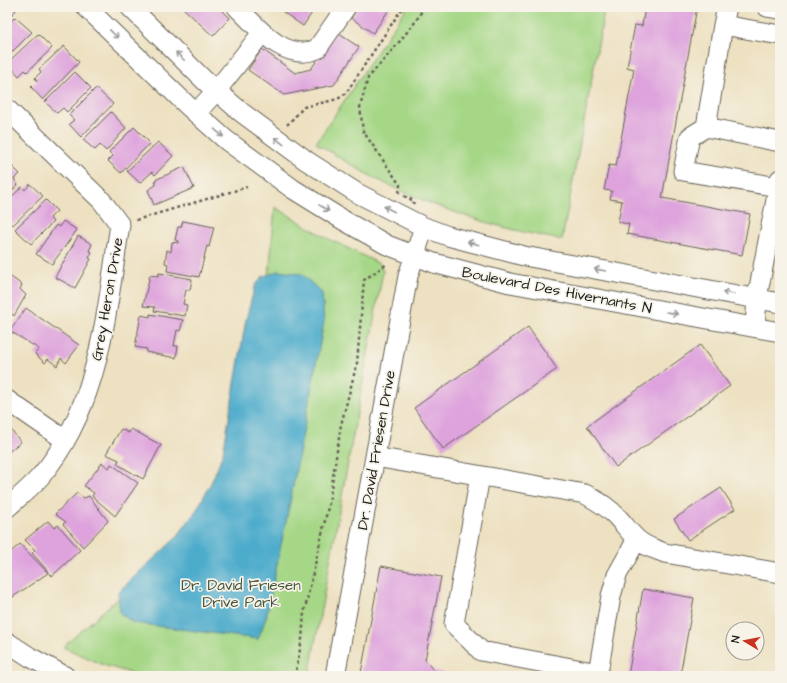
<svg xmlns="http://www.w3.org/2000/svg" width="787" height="683" font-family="'Architects Daughter',sans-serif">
	<rect width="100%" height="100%" fill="#f7f3e8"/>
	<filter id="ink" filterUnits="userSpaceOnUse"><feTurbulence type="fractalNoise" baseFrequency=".025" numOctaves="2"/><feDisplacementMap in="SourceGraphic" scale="8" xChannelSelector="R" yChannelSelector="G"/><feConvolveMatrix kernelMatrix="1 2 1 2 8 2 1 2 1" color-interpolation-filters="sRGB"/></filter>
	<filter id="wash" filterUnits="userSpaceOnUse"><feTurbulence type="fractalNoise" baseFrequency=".012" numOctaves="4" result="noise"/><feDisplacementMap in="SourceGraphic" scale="16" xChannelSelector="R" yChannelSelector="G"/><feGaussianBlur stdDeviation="0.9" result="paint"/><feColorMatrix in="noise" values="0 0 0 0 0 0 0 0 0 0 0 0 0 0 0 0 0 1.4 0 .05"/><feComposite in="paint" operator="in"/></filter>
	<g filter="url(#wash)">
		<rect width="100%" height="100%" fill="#ede1c1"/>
		<path fill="#a5d786" stroke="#607a51" d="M407,7h198l-43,233c-66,-12 -134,-33 -193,-65 -18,-10 -35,-21 -53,-32z
			M275,207l52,31 53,26 3,7 -74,405h-167l-36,-10 -43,-19 100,-89 19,-20 41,-74 47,-199z"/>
		<path fill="#4daccc" stroke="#346474" d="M278,271l24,3 20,19 2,29 -34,180 -24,116 -8,21 -125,-16 -13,-10 -2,-21 58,-54 20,-27 16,-30 11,-28 23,-134 9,-33 7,-9z"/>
		<g id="blocks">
			<path fill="#dea3dd" d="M7,7l11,1 -11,12z
				M182,7h37l11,11 -17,18z
				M286,7h30l-13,19 -20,-14z
				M358,7h33l-18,26 -22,-15z
				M645,7h52l-35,191 88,16 -8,41 -115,-21 2,-10 -11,-2 4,-21 -12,-2 2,-8 -8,-1 5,-25 7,1 18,-97 -7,-2 8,-42 7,1z
				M15,17l17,15 -25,25v-32z
				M336,32l23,15 -25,38 -50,10 -36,-25 14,-21 33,24 16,-4z
				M38,34l14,14 -25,24 -2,-2 -6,6 -12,-13z
				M64,46l15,16 -36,38 -12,-13 6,-6 -2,-3 6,-6 -2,-3z
				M75,72l16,16 -24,24 -4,-4 -6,5 -12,-11z
				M96,88l17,16 -32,33 -12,-13 5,-4 -5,-5z
				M111,112l15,16 -20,23 -6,-6 -5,5 -12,-10z
				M134,127l16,16 -29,30 -13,-12 5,-5 -4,-4z
				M158,142l15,14 -18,19 -3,-3 -12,11 -13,-12z
				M8,162l12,12 -6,5 4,6 -11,10z
				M184,167l10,21 -40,17 -6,-15 8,-5 -1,-5z
				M30,184l13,12 -30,29 -6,-6v-18l15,-14 3,3z
				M46,200l11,11 -7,7 3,4 -22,22 -16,-15z
				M63,221l14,9 -25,34 -16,-10 20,-29 3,2z
				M183,221l31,6 -5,20 -2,-1 -8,31 -32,-6 1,-7 -3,-1 2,-13 4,2 1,-10 6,1v-2l-3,-1 3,-13h3z
				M78,236l14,8 -3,7 3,1 -3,6 2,1 -16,29 -20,-11z
				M159,273l33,6 -2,11h-4l-3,14 4,1 -2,11 -31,-5 1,-4 -12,-1 7,-31 8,1z
				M7,274l15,11 -2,4 6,6 -12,21 -5,-5 -2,4z
				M26,308l53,37 -13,18 -5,-5 -4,8 -9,-7 -3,4 -10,-9 4,-5 -29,-18z
				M150,314l33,6 -3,11 -3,-1 -3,16h4l-2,12 -30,-6 1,-3 -12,-2 6,-32 9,2z
				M528,327l29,42 -114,80 -29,-41z
				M700,345l30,41 -114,81 -29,-41z
				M7,425l14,17 -14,11z
				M121,429l8,4 2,-4 30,16 -18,34 -26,-15 2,-4 -13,-6z
				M102,463l7,5 2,-4 27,19 -23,33 -23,-20 2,-3 -10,-7z
				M721,488l14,21 -47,31 -14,-21z
				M77,493l7,5 5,-2 19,25 -25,26 -20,-23 3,-2 -11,-8z
				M48,521l6,7 4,-3 22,25 -28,26 -20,-23 3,-3 -10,-10z
				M20,544l28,29 -41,28v-46z
				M381,566l60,11 -16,83 9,11 25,5h-88l-10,-3z
				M643,589l51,9 -14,78h-52z"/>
		</g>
	</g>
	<g filter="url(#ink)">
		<use href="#blocks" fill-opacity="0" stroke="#656156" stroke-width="1"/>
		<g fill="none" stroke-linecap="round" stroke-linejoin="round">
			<g stroke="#656156" stroke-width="21">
				<path id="minor" d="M86,7l103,100 37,33 67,49 50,31 44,25 47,18 76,20 270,49
					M130,7l74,73 37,32 66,49 50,32 67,34 24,9 76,20 256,47
					M237,7c20,20 48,56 80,42l29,-42
					M767,7l13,2
					M723,25l4,-18
					M7,109l95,92 18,24c-14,87 -20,182 -80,252 -10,11 -22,21 -33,31
					M196,113l20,-22 46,-58
					M706,127l17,-102 57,10
					M778,187l-95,-16 7,-34 16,-10 74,15
					M755,327l2,-29 23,-119
					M7,400l58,40
					M375,457l210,37c12,7 24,13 33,24 8,8 14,19 24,25 7,5 16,7 23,10l115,20
					M480,476l-26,148 27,27 117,22 -1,3
					M7,642l23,15 35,19
					M598,673l13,-77 6,-21 20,-36
					M335,676l73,-400 16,-49"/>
			</g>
			<path stroke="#656156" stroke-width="2.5" stroke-dasharray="3 3" stroke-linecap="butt" d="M287,125l17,-18 34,-8 8,-6 57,-86
				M399,193l1,-8 -37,-54 -3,-24 8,-29 27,-31 21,-26 8,-14
				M404,196l10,5 -1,3
				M136,220l111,-33
				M295,676l7,-37 2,-26 25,-110 12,-78 16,-62 7,-83 23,-16"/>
			<use href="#minor" stroke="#fff" stroke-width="19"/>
		</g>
		<defs><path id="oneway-shaft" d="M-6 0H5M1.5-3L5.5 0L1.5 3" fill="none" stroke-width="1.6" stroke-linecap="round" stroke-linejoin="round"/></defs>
		<g stroke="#999">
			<use href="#oneway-shaft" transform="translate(114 34) rotate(44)"/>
			<use href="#oneway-shaft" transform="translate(180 56) rotate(-135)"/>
			<use href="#oneway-shaft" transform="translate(219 133) rotate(41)"/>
			<use href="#oneway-shaft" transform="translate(279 141) rotate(-143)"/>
			<use href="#oneway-shaft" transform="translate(324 208) rotate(32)"/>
			<use href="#oneway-shaft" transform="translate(389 209) rotate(-153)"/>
			<use href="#oneway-shaft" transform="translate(473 243) rotate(-164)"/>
			<use href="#oneway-shaft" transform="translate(600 270) rotate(-170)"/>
			<use href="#oneway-shaft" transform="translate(728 293) rotate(-170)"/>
			<use href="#oneway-shaft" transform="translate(672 313) rotate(10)"/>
		</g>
	</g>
	<g text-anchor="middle" stroke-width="3.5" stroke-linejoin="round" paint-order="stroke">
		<g font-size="15" fill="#1c1c1c" stroke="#f7f3e8">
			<text transform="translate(557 290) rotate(11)" y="5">Boulevard Des Hivernants N</text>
			<text transform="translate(107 299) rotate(-80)" y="5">Grey Heron Drive</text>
			<text transform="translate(376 450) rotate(-80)" y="5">Dr. David Friesen Drive</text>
		</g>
		<g font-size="15" fill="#45543c" stroke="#f7f3e8">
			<text x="241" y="590">Dr. David Friesen<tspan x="241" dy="17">Drive Park</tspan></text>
		</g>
	</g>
	<rect width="787" height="683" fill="none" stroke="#f7f3e8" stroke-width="24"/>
	<g transform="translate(745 641) rotate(280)"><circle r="19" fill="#f7f3e8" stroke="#9f9d96"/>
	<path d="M0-3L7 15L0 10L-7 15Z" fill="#c8321e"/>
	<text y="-6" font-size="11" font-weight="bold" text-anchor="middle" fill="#1c1c1c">N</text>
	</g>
</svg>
